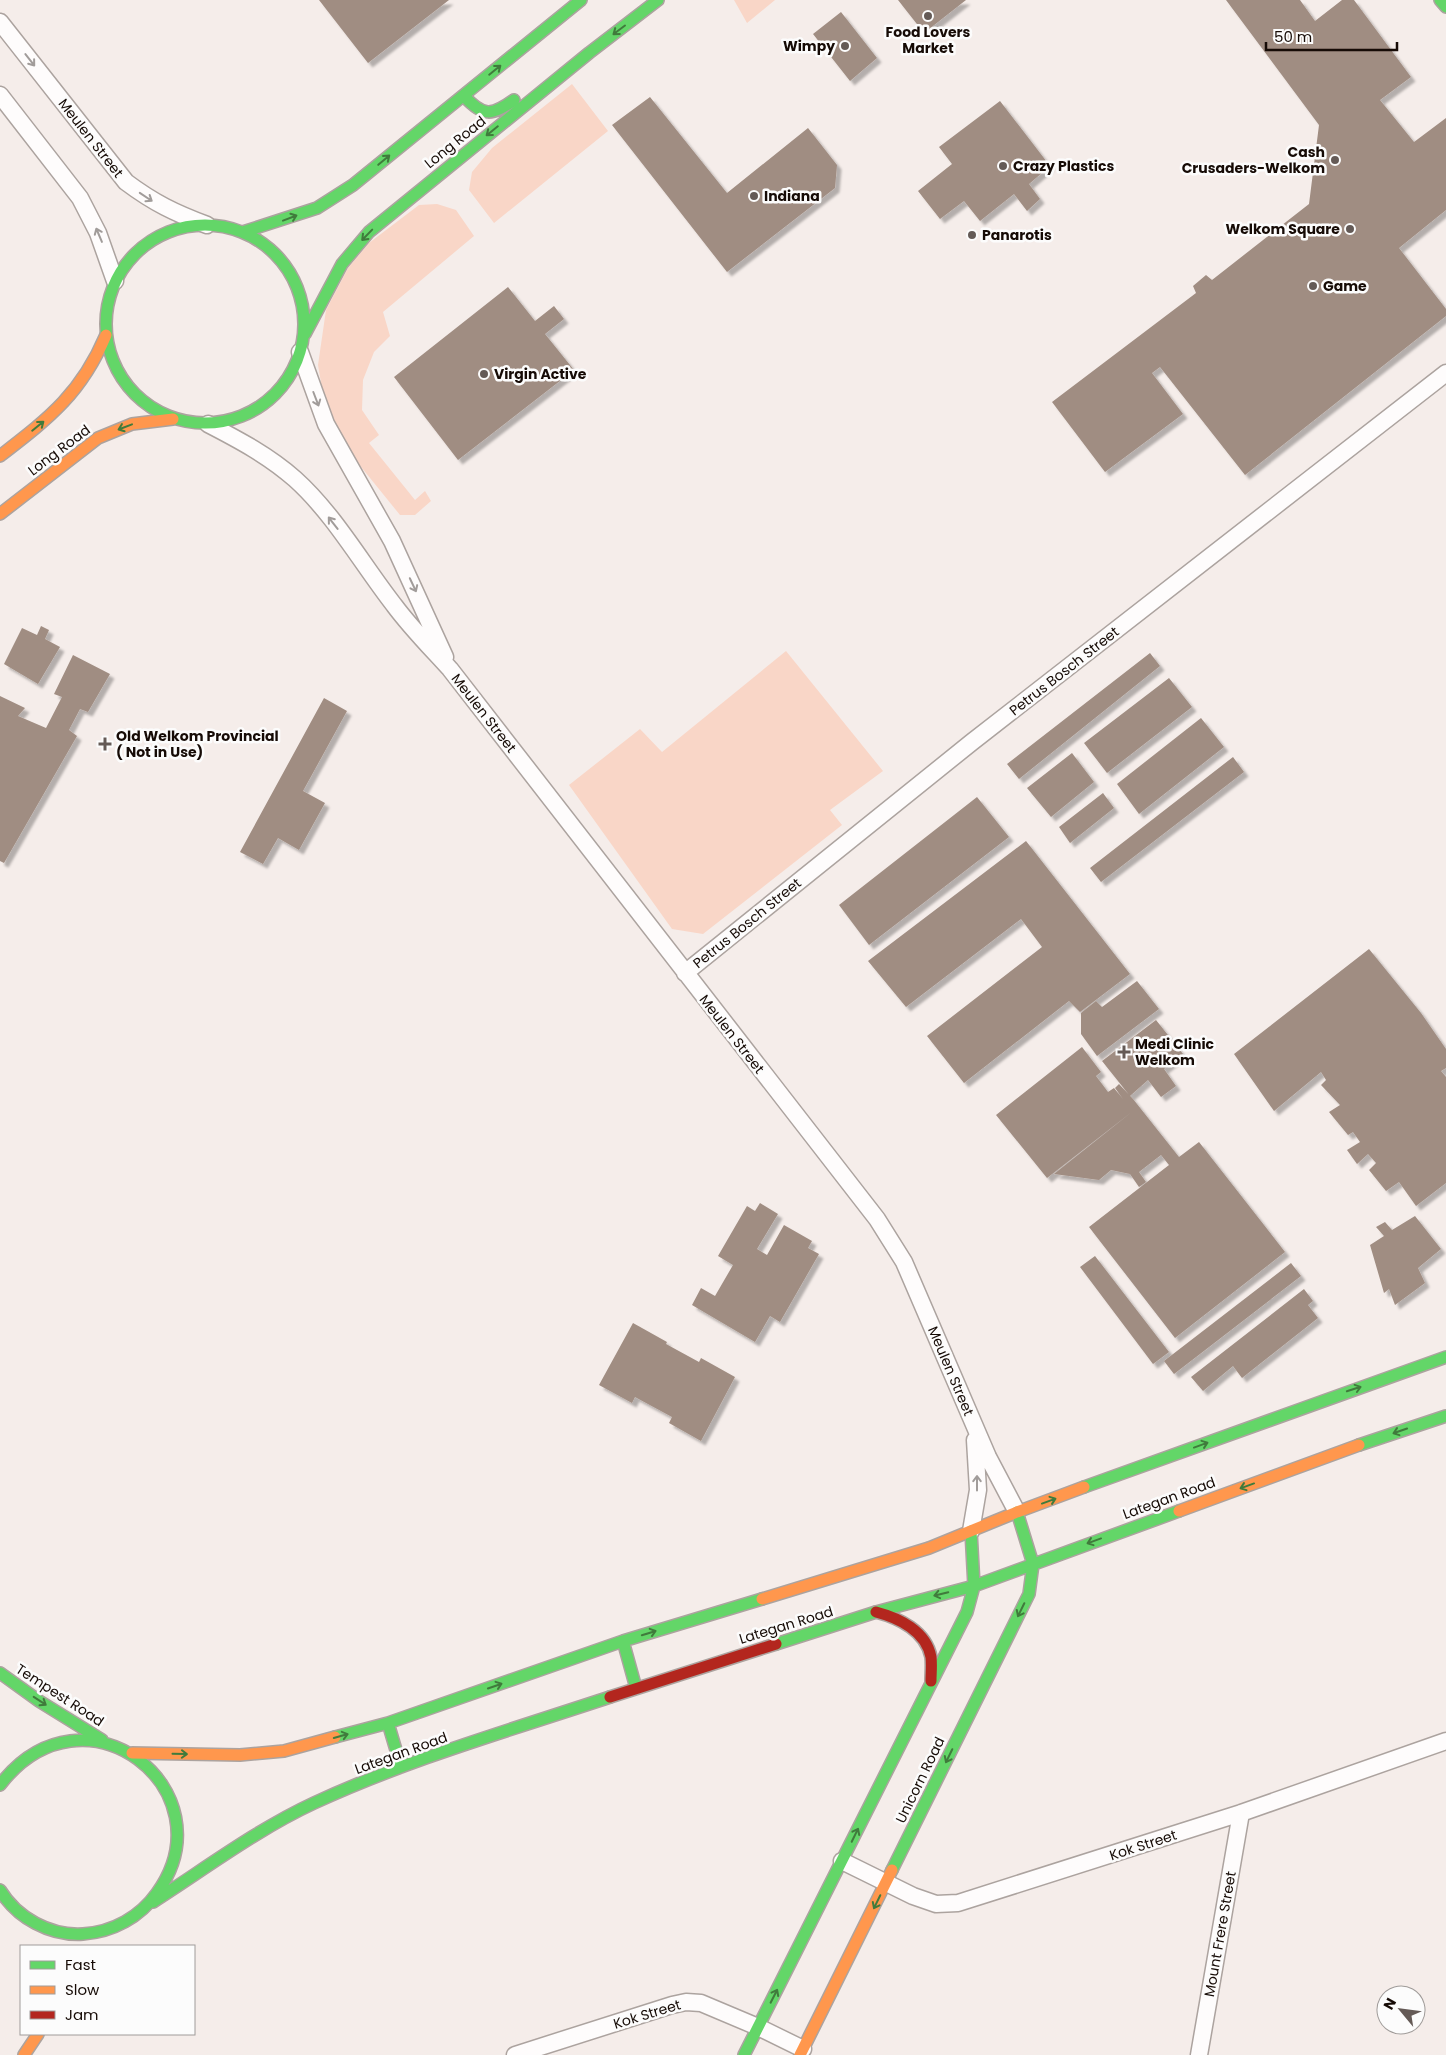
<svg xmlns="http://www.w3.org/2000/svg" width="1446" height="2055" font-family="Poppins,sans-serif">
	<defs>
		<filter id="shadow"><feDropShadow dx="4.5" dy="4.5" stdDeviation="1" flood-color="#0004"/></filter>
	</defs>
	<rect width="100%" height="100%" fill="#f5edea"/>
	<path fill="#f9d6c7" d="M734,0h41l-28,23z
		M572,84l36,47 -114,92 -25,-33 3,-18 20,-24z
		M437,204l19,6 18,26 -91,76 7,24 -16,16 -11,28 -1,30 17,25 -10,8 46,57 10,-9 6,10 -16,14h-15l-47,-58 -28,-51 -7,-41 8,-55 22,-42 21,-25 50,-38z
		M786,651l97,120 -53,39 12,15 -139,109 -31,-5 -103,-144 71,-56 22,23z"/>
	<path fill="#a08d82" filter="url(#shadow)" d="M319,0h130l-81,63z
		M898,0h68l-42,33z
		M1226,0h74l15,21 27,-21h12l57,77 -31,23 34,42 32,-24v92l-47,38 47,61v7l-201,159 -85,-108 -8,6 31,41 -78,58 -53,-70 144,-109 -3,-7 13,-11 6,5 97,-76 10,-79z
		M841,12l36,46 -27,23 -37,-47z
		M650,97l77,96 81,-65 29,37 -2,23 -108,84 -115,-147z
		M1000,101l50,65 -21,18 11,15 -13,12 -13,-17 -34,27 -16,-20 -24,18 -22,-28 34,-27 -13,-17z
		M508,287l27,34 19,-15 10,13 -19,15 29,36 -116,90 -64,-83z
		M41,626l8,4 -4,9 15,8 -22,37 -34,-20 18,-36 15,7z
		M1150,653l10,13 -141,113 -12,-15z
		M73,655l37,19 -22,38 -8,-3 -11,21 8,6 -73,127 -4,-2v-165l25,12 -7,8 28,12 16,-31 -8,-3z
		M1169,678l23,29 -85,66 -23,-30z
		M324,698l23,13 -44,80 22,12 -26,47 -21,-12 -15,26 -23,-12z
		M1201,718l23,29 -85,67 -22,-30z
		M1072,753l22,29 -43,35 -24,-29z
		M1233,757l11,15 -143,110 -11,-14z
		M1103,793l11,15 -44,35 -11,-16z
		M977,797l32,40 -140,108 -30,-40z
		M1026,841l104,133 -50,38 -11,-11 -105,82 -37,-47 115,-89 -21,-28 -115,88 -38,-46z
		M1369,949l52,64 25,36v19l-5,3 5,6v106l-30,23 -17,-24 -13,9 -17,-21 7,-7 -8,-9 -11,10 -10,-14 13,-8 -7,-10 -5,3 -19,-23 11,-7 -19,-20 5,-5 -5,-8 -47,39 -40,-57z
		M1137,981l22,28 -62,47 -16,-22v-21l15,-12 6,6z
		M1156,1020l27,34 -19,15 12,17 -15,11 -13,-17 -18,16 -28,-35z
		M1082,1047l19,25 -5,4 12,16 6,-4 9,11 -8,-11 4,-4 14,15 46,58 20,-15 86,110 -110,86 -86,-111 80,-62 -8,-10 -22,17 7,10 -7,5 -9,-13 -19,-4 -12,10 -45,-6 79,-63 -86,67 -51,-63z
		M760,1203l18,11 -21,35 10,6 17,-30 28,16 -4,7 11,6 -39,68 -10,-6 -15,26 -63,-37 9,-17 14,8 18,-31 -15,-9 29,-50 8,5z
		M1415,1216l26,33 -23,19 7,15 -30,22 -6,-16 -5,4 -14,-48 14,-9 -8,-9 9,-5 7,8z
		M1095,1256l74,96 -16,12 -73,-97z
		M1291,1263l10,13 -127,98 -10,-13z
		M1304,1289l9,12 -5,4 10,13 -76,60 -9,-12 -30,25 -12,-14z
		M633,1323l34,19 -1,2 33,18 2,-4 34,19 -34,64 -32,-18 3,-6 -37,-20 -3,6 -33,-18z"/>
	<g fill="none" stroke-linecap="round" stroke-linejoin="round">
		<g stroke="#aca39f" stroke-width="19">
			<path id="street" d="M0,22l126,160c28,21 49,31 81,43
				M0,95l80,103 18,35 17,48
				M300,352l26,72 66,117 53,116
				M208,424c31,16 61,32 87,55 39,35 67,85 99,126 17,23 37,43 56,64l427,550 27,43 84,195 29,55
				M685,973l287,-231 474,-369
				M971,1531l7,-41 -3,-50
				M842,1861l71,35 23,8 22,-1 283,-90 205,-72
				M515,2055l157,-50 14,-3 15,1 57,24 45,22
				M1199,2055l42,-242"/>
		</g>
		<g stroke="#aca39f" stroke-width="14">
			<path id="fast" d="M1440,0l6,7
				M464,96c19,21 28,20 50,4
				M106 324a99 99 0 1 1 198 0a99 99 0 1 1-198 0Z
				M243,232l74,-24 36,-23 228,-185
				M305,334l37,-70 27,-32 220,-179 69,-53
				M1359,1445l87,-29
				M1084,1487l362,-130
				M623,1641l13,47
				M776,1644l100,-32 98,-26 205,-75
				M0,1673l39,28 63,39
				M388,1723l13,44
				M335,1737l53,-14 235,-82 139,-42
				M0,1785c84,-110 231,5 157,108 -17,24 -44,39 -74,41 -33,2 -66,-16 -83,-44
				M892,1870l137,-276 4,-30 -16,-52
				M153,1902c53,-34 105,-73 161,-99 95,-44 197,-73 296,-106
				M744,2055l223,-443 7,-26 -3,-55"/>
		</g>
		<g stroke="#aca39f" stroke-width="14">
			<path id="slow" d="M0,456c49,-38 81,-62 106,-121
				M0,514l98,-76 34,-14 41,-5
				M1179,1511l180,-66
				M762,1599l167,-51 88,-36 67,-25
				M132,1753l108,2 44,-4 51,-14
				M24,2055l14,-21
				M800,2055l92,-185"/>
		</g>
		<g stroke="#aca39f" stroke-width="14">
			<path id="jam" d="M876,1612c23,6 50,19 55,45 1,8 0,16 0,24
				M610,1697l166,-53"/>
		</g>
		<use href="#street" stroke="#fefcfc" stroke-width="16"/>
		<use href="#fast" stroke="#63d668" stroke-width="11"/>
		<use href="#slow" stroke="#ff974d" stroke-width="11"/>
		<use href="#jam" stroke="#b3261e" stroke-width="11"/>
	</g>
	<defs><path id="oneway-shaft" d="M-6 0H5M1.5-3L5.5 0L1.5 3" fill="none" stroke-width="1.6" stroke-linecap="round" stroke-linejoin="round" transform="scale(1.25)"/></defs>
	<g stroke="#407b3c">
		<use href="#oneway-shaft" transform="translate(619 30) rotate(143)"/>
		<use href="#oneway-shaft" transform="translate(495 70) rotate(-39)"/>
		<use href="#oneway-shaft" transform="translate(492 131) rotate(141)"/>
		<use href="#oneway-shaft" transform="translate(384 160) rotate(-40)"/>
		<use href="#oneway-shaft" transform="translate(290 218) rotate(-21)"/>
		<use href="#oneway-shaft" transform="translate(367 235) rotate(134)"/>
		<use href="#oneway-shaft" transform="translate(38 426) rotate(-39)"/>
		<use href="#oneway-shaft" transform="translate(125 427) rotate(159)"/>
		<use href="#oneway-shaft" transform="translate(1354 1389) rotate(-18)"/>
		<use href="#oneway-shaft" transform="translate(1400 1431) rotate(161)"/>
		<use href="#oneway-shaft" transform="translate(1201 1445) rotate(-20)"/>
		<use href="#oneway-shaft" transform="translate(1247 1486) rotate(160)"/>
		<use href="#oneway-shaft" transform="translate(1049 1501) rotate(-20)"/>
		<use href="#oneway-shaft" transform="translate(1094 1541) rotate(160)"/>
		<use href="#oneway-shaft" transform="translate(941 1594) rotate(166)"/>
		<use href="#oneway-shaft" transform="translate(1021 1610) rotate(116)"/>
		<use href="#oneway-shaft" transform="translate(649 1633) rotate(-17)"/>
		<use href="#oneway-shaft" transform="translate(495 1686) rotate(-19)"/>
		<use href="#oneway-shaft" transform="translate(40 1701) rotate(33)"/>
		<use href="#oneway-shaft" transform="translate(341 1736) rotate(-16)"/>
		<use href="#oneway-shaft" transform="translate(180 1754) rotate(1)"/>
		<use href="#oneway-shaft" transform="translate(949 1756) rotate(116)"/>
		<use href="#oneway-shaft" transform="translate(855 1835) rotate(-64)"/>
		<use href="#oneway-shaft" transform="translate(877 1902) rotate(116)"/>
		<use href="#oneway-shaft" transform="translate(774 1996) rotate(-63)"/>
	</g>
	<g stroke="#a19c9a">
		<use href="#oneway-shaft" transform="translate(30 60) rotate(52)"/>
		<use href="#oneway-shaft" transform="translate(146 197) rotate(34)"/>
		<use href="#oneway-shaft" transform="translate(99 235) rotate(-113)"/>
		<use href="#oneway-shaft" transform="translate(316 399) rotate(69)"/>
		<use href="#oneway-shaft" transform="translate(333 523) rotate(-128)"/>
		<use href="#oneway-shaft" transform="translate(413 585) rotate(65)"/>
		<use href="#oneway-shaft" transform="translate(977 1483) rotate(-90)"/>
	</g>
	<g fill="#645a56" stroke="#fcfcfc" stroke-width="2">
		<circle cx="928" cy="16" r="5"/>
		<circle cx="845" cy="46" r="5"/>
		<circle cx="1335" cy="160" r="5"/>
		<circle cx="1003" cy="166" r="5"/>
		<circle cx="754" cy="196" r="5"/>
		<circle cx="1350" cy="229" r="5"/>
		<circle cx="972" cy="235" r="5"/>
		<circle cx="1313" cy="286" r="5"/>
		<circle cx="484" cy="374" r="5"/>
		<path d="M102.5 736.5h5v5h5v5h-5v5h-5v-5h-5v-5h5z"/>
		<path d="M1121.5 1044.5h5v5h5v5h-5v5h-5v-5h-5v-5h5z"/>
	</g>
	<g text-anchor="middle" stroke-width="5" stroke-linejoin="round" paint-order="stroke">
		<g font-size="14" font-weight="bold" fill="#160b06" stroke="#fcfcfc" text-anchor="start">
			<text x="928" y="37" text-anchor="middle">Food Lovers<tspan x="928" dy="16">Market</tspan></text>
			<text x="835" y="51" text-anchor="end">Wimpy</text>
			<text x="1325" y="157" text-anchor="end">Cash<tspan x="1325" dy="16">Crusaders-Welkom</tspan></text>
			<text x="1013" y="171">Crazy Plastics</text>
			<text x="764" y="201">Indiana</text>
			<text x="1340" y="234" text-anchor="end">Welkom Square</text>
			<text x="982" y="240">Panarotis</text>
			<text x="1323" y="291">Game</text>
			<text x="494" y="379">Virgin Active</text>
			<text x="116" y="741">Old Welkom Provincial<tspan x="116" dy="16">( Not in Use)</tspan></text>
			<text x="1135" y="1049">Medi Clinic<tspan x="1135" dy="16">Welkom</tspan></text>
		</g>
		<g font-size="14" fill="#160b06" stroke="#fcfcfc">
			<text transform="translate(91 138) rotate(52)" y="5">Meulen Street</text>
			<text transform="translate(455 142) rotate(-39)" y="5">Long Road</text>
			<text transform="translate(59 450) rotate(-37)" y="5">Long Road</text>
			<text transform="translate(1064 671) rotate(-38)" y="5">Petrus Bosch Street</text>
			<text transform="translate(484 713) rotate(52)" y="5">Meulen Street</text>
			<text transform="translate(747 923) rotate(-39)" y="5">Petrus Bosch Street</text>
			<text transform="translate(732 1034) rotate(52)" y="5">Meulen Street</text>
			<text transform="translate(951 1371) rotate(67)" y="5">Meulen Street</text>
			<text transform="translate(1169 1498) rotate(-20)" y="5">Lategan Road</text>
			<text transform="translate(786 1625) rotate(-17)" y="5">Lategan Road</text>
			<text transform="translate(60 1695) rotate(33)" y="5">Tempest Road</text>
			<text transform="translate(401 1753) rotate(-20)" y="5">Lategan Road</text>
			<text transform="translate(920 1780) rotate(-64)" y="5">Unicorn Road</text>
			<text transform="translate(1143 1845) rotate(-18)" y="5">Kok Street</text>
			<text transform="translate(1220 1934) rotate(-80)" y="5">Mount Frere Street</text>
			<text transform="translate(647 2014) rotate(-17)" y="5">Kok Street</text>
		</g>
	</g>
	<rect x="20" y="1945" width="175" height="90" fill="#fcfcfc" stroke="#a09c9a"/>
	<rect x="30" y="1961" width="25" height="8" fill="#63d668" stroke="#a09c9a"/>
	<text x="65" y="1970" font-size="15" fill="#160b06">Fast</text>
	<rect x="30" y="1986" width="25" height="8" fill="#ff974d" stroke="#a09c9a"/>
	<text x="65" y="1995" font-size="15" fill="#160b06">Slow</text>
	<rect x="30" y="2011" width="25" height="8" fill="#b3261e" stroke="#a09c9a"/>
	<text x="65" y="2020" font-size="15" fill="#160b06">Jam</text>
	<g transform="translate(1401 2010) rotate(299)"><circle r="24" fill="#fcfcfc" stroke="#a09c9a"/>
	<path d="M0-4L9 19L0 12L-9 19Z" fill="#645a56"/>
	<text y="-8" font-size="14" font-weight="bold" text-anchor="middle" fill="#160b06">N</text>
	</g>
	<path d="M1266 42v8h131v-8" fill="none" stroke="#160b06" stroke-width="2.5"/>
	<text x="1274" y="42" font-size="15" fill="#160b06" stroke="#fcfcfc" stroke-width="4" paint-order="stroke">50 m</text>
</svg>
